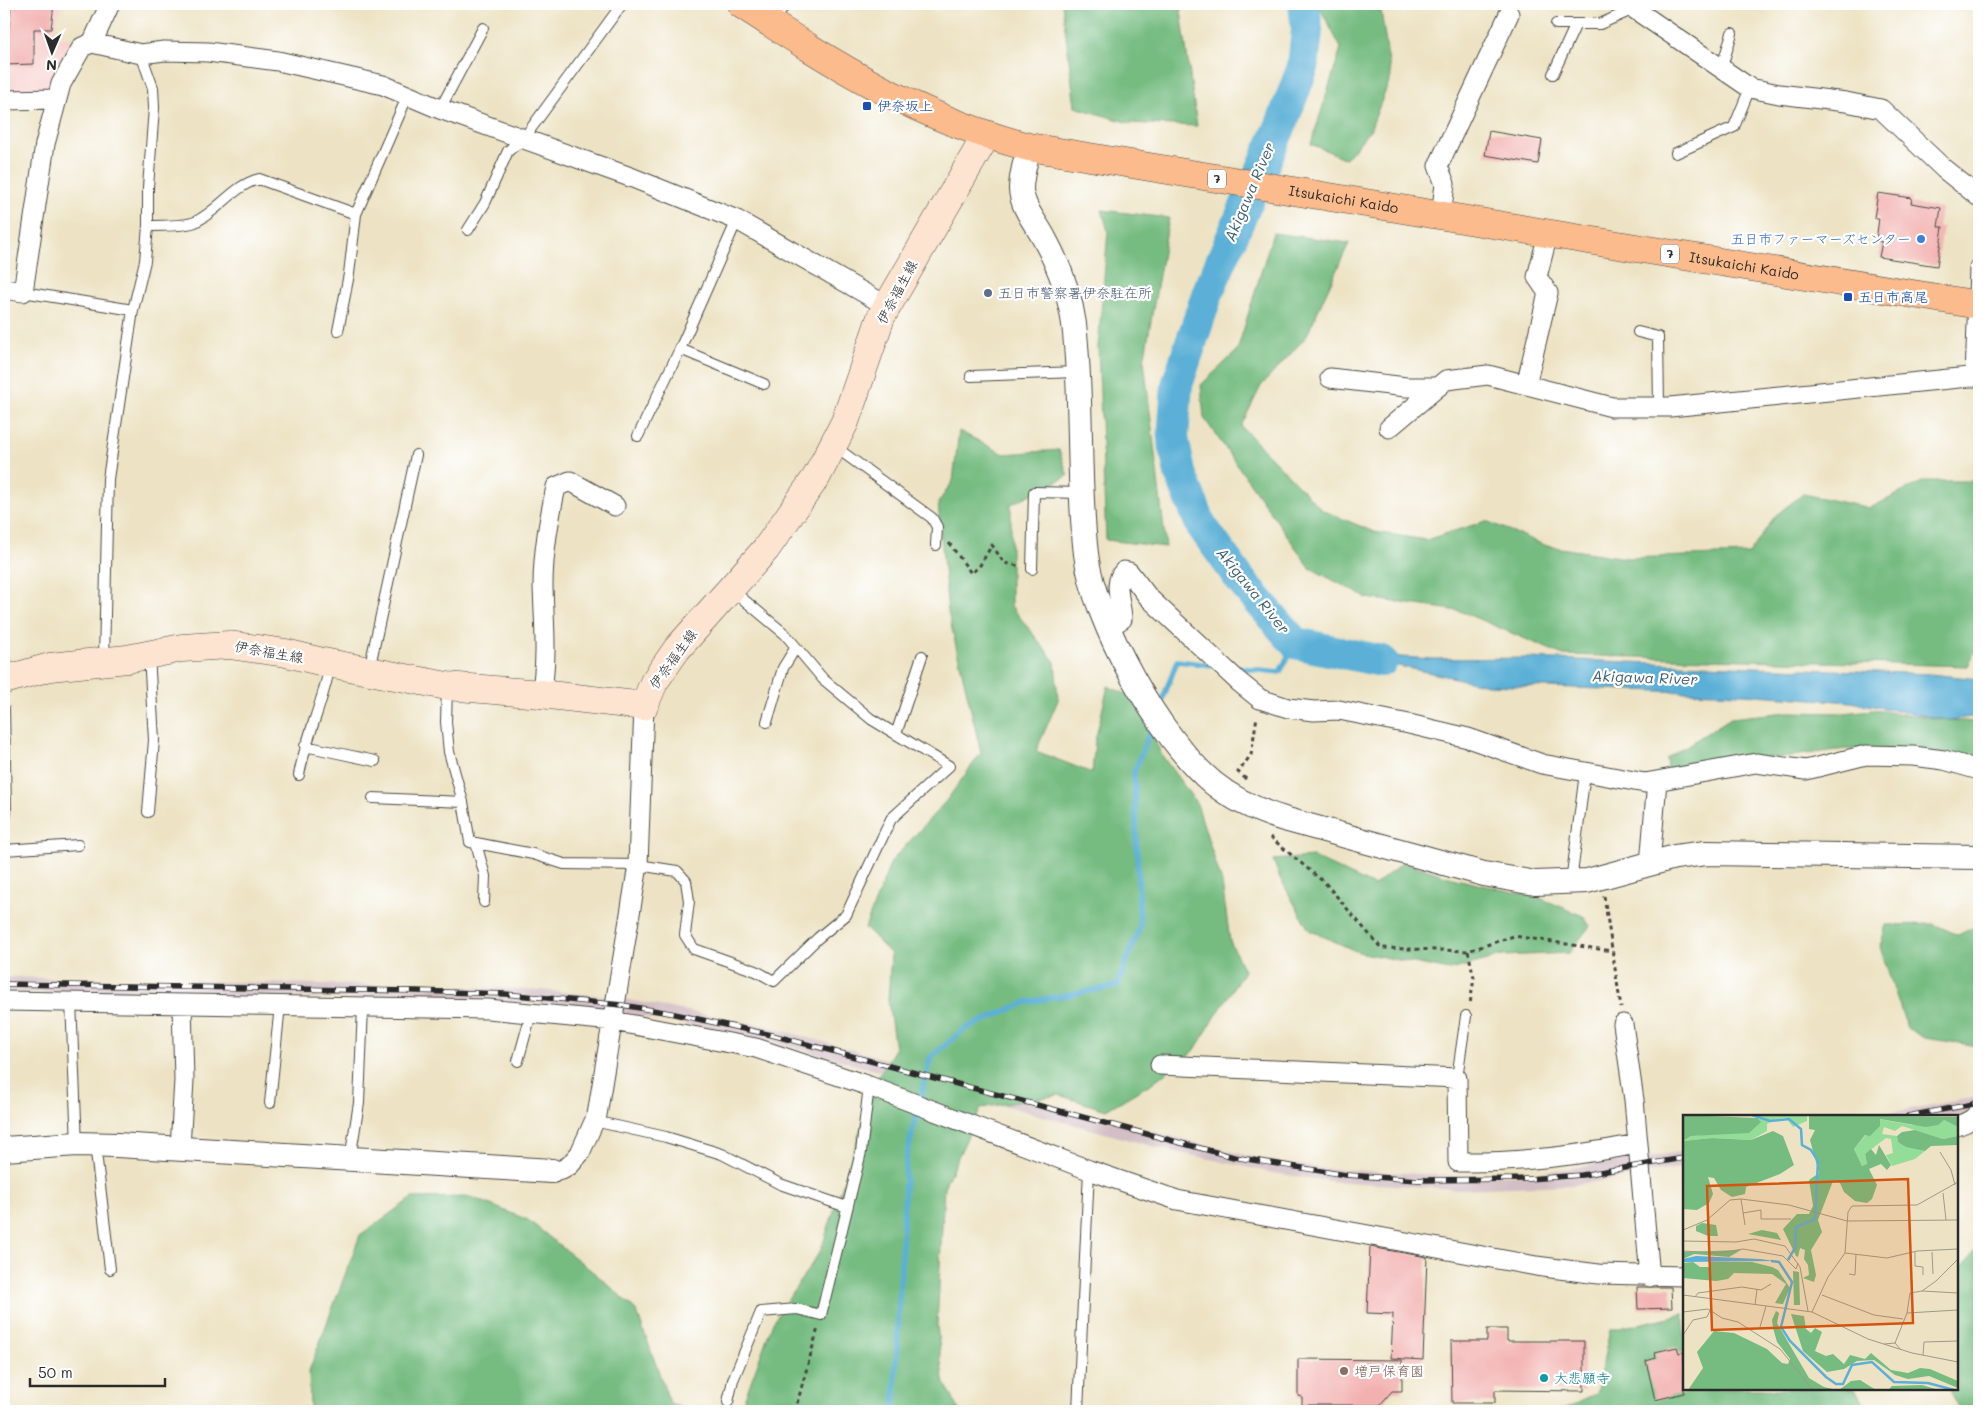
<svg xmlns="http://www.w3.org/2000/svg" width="1983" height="1415" font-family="Mali,'Klee One',sans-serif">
	<rect width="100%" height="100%" fill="#fff"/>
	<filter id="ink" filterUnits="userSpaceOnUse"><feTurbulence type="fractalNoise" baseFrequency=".02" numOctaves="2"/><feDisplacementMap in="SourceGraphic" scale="10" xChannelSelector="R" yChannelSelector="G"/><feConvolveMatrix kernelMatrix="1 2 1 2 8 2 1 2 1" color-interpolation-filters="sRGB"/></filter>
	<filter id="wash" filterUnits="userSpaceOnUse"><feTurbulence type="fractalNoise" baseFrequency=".0096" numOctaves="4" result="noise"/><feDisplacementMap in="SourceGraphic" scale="20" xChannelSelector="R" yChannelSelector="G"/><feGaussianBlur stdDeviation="1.12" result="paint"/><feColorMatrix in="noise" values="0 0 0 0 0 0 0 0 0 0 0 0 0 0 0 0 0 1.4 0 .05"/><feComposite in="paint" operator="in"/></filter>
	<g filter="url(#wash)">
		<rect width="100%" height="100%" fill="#ede3c4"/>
		<path fill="#f7d0ce" d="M4,4h58l-9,30 20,6 -14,38 -11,14 -44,4z"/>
		<path fill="#d2bec4" d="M4,977l455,10 80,3 72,7 -2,14 -54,-7 -67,-3 -484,-9z
			M623,999l142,27 369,101 131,33 54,8 136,8 75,-2 102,-15 2,17 -63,9 -113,4 -128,-8 -57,-8 -114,-25 -393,-108 -144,-27z
			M1977,1097v14l-26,5h-79z
			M1684,1151v16l-36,6 -2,-15z"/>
		<path fill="#76bc81" stroke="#507456" d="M1062,4h118l17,122 -68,-3 -54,-16z
			M1318,4h62l11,73 -21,53 -24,29 -35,-15 30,-96z
			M1102,210l67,8 -25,143 22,186 -60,-7 -8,-193 10,-116z
			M1273,233l76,10 -43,94 -45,49 -20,40 81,84 52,22 52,8 60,-19 61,25 79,12 123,-4 26,-38 28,-22 67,14 54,-27h55v162l-11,23 -405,-11 -103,-44 -93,-13 -57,-30 -106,-150 -3,-33 36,-34z
			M959,431l45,23 55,-4 9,26 -57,28v102l44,56 3,38 -22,51 56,22 3,-32 13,-55 24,11 31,60 34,47 25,79 8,58 14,30 -50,80 -42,32 -46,27 -47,-15 -78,13 -37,79 -7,138 6,55 17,31h-220l33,-89 48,-72 57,-173 17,-28 -7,-49 3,-46 -26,-26 26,-66 55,-61 35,-48 -33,-141 -10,-109 15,-22z
			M1873,710l76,10 30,2v41l-101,-13 -32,-1 -71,9 -46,-1 -61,15 -1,-14 64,-40 56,-6 56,1z
			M1313,857l61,29 29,-24 53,17 84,19 43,18 7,10 -21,27 -67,3 -52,14 -92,-18 -49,-22 -29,-52 -7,-18z
			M1933,924l25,11 21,-10v121l-55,-8 -17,-10 -27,-81 6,-22z
			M471,1197l57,23 75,60 33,30 34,93 18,8h-378l-1,-40 51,-136 52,-37z
			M1979,1246v165h-19l-11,-22h8v-116z
			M1684,1314v75h171l12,22h-307l36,-17 14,-64z"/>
		<path fill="#5bb0d7" stroke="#436e81" d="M1337,653l96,6 95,-1 402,16 49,5v37l-30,4 -98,-18 -107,-8 -256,-9z"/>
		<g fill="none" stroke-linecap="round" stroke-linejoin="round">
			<path stroke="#5bb0d7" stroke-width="5.5" d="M1231,667l49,5 15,-29
				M1159,709l18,-48 35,4
				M894,1411l12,-252 24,-101 36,-30 61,-26 90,-16 23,-60 -6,-154 20,-50"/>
			<path stroke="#5bb0d7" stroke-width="32" d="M1304,4l3,26 -4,37 -22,58 -72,164 -32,96 -4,53 7,35 21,52 41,57 53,61 87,18"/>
		</g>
		<g id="blocks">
			<path fill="#f2b0af" d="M11,4h43l-3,25h-17v35l-30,1v-28h4z
				M1489,131l53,9 -4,24 -53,-9z
				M1878,193l34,5 -1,5 30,5 -3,19h5l-6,39 -58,-9 3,-15 -6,-1 3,-23h-5z
				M1370,1247l57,10 -4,103 -32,-2 2,-44 -26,-1z
				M1637,1287h34l1,21 -34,1z
				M1487,1329h20v12h77v50l-89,-1v13h-43l-1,-62h36z
				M1677,1347l2,6 5,-1v41l-29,7 -9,-39 10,-3 -1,-6z
				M1298,1359l104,1v31h-10l-12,14h-78v-8l-4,-1z"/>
		</g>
	</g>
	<g filter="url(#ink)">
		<use href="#blocks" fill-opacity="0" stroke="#484742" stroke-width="1"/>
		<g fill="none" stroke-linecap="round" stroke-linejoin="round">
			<g stroke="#484742" stroke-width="12">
				<path id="service" d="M772,23l14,-19
					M1556,24h44l34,-15
					M1721,70l11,-37
					M1553,74l23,-50
					M440,109l43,-81
					M1676,153l58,-26 16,-39
					M148,226c14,-1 34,1 47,-4 24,-11 39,-37 64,-43l97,35
					M468,230l17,-27 23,-52 16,-13 98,-134
					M23,292l110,18
					M338,331l11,-57 7,-60 52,-119
					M1638,332l20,5 1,70
					M680,349l84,35
					M971,376l105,-4
					M638,436l42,-87 57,-129
					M834,446l98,72 5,9 -1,18
					M1032,569l2,-77 48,1
					M104,660l4,-181 25,-169 12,-49 3,-35v-39l6,-79 -1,-20 -12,-34
					M369,670l47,-215
					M447,687l-1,35 3,30 14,50 7,40 6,1 9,33 -1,26
					M4,709l2,103 -2,14
					M767,722l16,-54 13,-21
					M896,734l26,-78
					M305,746l70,15
					M299,775c7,-38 24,-72 31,-110
					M373,798l90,4
					M148,812l6,-72 -5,-85
					M476,843l57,11 31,10 74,1 39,6 9,10 3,20 -4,34 9,14 62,22 18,10 44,-43 28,-23 45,-96 58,-53 -78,-47 -48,-40 -38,-45 -53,-44
					M4,850l74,-5
					M1571,882l14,-109
					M71,1002l6,142
					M518,1061l13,-47
					M1457,1078l9,-62
					M270,1103l10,-98
					M594,1121l72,16 56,17 58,30 67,23
					M95,1144l15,125
					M350,1159l9,-56 4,-96
					M728,1402l5,-22 28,-68 36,-3 24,6 40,-163 8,-66
					M1078,1411l11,-241"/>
			</g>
			<g stroke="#484742" stroke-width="21">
				<path id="minor" d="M1627,4l123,84 29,6 67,8 35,7 63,60 35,28
					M92,43l18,-39
					M4,100l53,-1 4,-15 21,-37 10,-4 49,11 23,-3 44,1 70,9 105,24 57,24 193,69 104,42 150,86
					M1441,216l4,-32 -7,-18 71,-152
					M4,289l19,3 22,-148 12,-45
					M1975,377l4,-108
					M1330,378l76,9h32
					M1526,385l22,-92 -11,-16 11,-43
					M1389,428l57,-48 42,-5 124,32h58l309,-31
					M1108,628l14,-9c0,-15 -10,-36 2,-48l5,1 20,26 90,84 21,17 28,9 26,3 25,-1 70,14 59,14 74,26 103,19 111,-20 50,7 60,-15 47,1 31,4 35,10
					M541,694c7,-36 3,-72 2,-108 0,-34 6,-66 13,-99l14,-6 45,25
					M1650,864l7,-83
					M4,1001l484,8 125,12 143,27 113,38 220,84 88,30 359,66 62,8 86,2
					M1623,1024l11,76 16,177
					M1160,1065l297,13 1,84c61,1 119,-6 179,-18
					M1957,1126c9,-4 19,-6 22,-17
					M180,1148l4,-68 -2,-76
					M552,1171l10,-1 8,-5 10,-12 17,-38 41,-250 6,-159"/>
			</g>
			<g stroke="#484742" stroke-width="26">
				<path id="tertiary" d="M1029,147c-3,13 -8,28 -8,42 1,19 16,35 24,51 14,26 25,55 29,84 9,76 3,154 12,230 8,68 74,185 127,229 21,17 45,28 71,36l200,55 51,9 52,-2 88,-24 31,-4 273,4
					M4,1149l73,-5 40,1 435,26"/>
			</g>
			<g stroke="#484742" stroke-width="29">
				<path id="secondary" d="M4,680l46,-13 77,-8 55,-11 47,-3 57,8 37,9 124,24 94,8 103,12 10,-24 23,-33 89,-100 51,-73 28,-54 36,-105 105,-181"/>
			</g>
			<g stroke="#484742" stroke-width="29">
				<g id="primary">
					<path id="s1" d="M741,4c95,62 176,114 288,143l950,158"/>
				</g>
			</g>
			<path stroke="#484742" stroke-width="3" stroke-dasharray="4 4" stroke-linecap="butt" d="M949,543l22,30 8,-6 13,-22 12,18 15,3
				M1246,779l-8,-7 13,-17 6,-39
				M1270,837l56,47 55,64 87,3 46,-15 98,15
				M1604,896l17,112
				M1468,951l6,27 -4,26
				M795,1411l23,-83"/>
			<use href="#service" stroke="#fff" stroke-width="10"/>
			<use href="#minor" stroke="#fff" stroke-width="19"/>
			<use href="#tertiary" stroke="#fff" stroke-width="24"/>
			<use href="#secondary" stroke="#fde4d1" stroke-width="28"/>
			<use href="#primary" stroke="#fbbb8c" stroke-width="28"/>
			<g stroke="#2b2b2b" stroke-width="5.5">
				<path id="rail" d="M4,984l413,7 88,3 117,11 48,8 102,22 462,122 112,18 72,5 110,-1 54,-4 102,-17
					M1908,1116l71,-13"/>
			</g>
			<use href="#rail" stroke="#fff" stroke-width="4" stroke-dasharray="11" stroke-linecap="butt"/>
		</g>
	</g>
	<g fill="#1a4fb4" stroke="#fff" stroke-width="2">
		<rect x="862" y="101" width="10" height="10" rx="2.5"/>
		<rect x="1843" y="292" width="10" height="10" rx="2.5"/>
	</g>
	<circle fill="#3f7fe0" stroke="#fff" stroke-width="2" cx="1921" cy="239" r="5"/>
	<circle fill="#5c6f8a" stroke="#fff" stroke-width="2" cx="988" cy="293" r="5"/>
	<circle fill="#8d6e63" stroke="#fff" stroke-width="2" cx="1344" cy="1371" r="5"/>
	<circle fill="#0f9aa8" stroke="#fff" stroke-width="2" cx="1544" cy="1378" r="5"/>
	<g text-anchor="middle" stroke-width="4.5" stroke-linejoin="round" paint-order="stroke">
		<g fill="#fff" stroke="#6b6b6b" stroke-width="1">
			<rect x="1208" y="169.5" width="18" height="19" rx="4"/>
			<rect x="1661" y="244.5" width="18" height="19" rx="4"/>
		</g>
		<g font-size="12" font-weight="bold" fill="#2b2b2b">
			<text x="1217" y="183">7</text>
			<text x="1670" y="258">7</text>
		</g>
		<g font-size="14" fill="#164399" stroke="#fff" text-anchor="start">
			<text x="877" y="111">伊奈坂上</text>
			<text x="1858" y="302">五日市高尾</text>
		</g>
		<g font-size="14" fill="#2b2b2b" stroke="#fff">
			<text dy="5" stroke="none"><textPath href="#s1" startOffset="642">Itsukaichi Kaido</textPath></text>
			<text dy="5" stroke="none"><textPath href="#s1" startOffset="1048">Itsukaichi Kaido</textPath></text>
			<text transform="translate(897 292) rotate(-62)" y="5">伊奈福生線</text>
			<text transform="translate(269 652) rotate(10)" y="5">伊奈福生線</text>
			<text transform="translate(673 659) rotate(-54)" y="5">伊奈福生線</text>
		</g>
		<g font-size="14" fill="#366cbe" stroke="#fff" text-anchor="end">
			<text x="1911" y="244">五日市ファーマーズセンター</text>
		</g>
		<g font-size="14" fill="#4e5e75" stroke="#fff" text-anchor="start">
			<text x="998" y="298">五日市警察署伊奈駐在所</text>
		</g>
		<g font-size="14" fill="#785e54" stroke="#fff" text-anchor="start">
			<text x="1354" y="1376">増戸保育園</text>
		</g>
		<g font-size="14" fill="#0d838f" stroke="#fff" text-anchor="start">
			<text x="1554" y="1383">大悲願寺</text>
		</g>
		<g font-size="15" font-style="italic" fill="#3e6070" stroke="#fff">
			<text transform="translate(1250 192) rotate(-67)" y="5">Akigawa River</text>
			<text transform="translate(1253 591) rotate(51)" y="5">Akigawa River</text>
			<text transform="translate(1645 678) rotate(2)" y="5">Akigawa River</text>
		</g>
	</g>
	<g transform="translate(1683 1115)">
		<rect width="275" height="275" fill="#ede3c4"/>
		<path d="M68,0h56v6l-14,6 -7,-9 -10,1 -9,5v7l-16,9 -39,-2 -29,3 8,-5 22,-2 44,-16zM196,4l33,6 32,-5 14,7v9l-15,3 -41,-13 -7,5 -11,-4 -2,7 15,2 1,6 27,9 -10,8 -23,7 -6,-11 7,-2 -2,-14 -5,-1 -21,16 2,11 -5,1 -8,-17z" fill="#93dd99"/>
		<path d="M0,0l74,3 4,4 -12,11 -58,3 -8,5 29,-3 39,2 22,-9 10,5 11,29 -14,9 -34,13 -1,7 -13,3 -11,-7 -7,-12 -6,-1 5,17 -4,9 -12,7 -14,-1zM126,0l149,2v10l-14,-7 -6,5 -12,2 -46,-8v7l-10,10 -5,-1 -11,14 8,17 5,-2 -2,-10 6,-5 5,6 3,-10 12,20 -4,5 -6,-6 -12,5 8,16 -5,14 -5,4 -12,-2 -11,-9 -4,-9 -7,-2 -15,39 4,12 -11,18 5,25 -2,7 -11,-4 6,-3 -1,-10 -4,-6 1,-9 -5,-2 -2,9 -2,-1 -13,-27 14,-15h12l4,-8 -4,-26 10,-7 -9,-33 5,-10 -6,-1zM232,15l28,9 15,-3v9l-27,1 -6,5 -19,-4 -8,-5 -1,-6 5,-4zM19,108l14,2 2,11h-10l-12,-5v-5zM79,115l15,3 4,7 -33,-6zM58,135l-12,7 -35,-3 -11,5v-7zM10,147l7,5h9l2,-5h41l20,5 6,3 12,18 -7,16 -8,-1 11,-19 -14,-10 -38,-1 -6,6 -12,2 -33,-3v-15zM110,156l6,1 1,33h-6zM93,196l3,2 -2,10 32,55 15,9 13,3h-149l15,-22 -6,-16 17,-21 20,2 33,16 15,14 6,1 2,-5 -13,-17 -4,-14 -1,-8zM108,199l13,2 2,13 5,4 4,-5 7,4 -7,19 11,5 7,-2 11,10 6,-9 15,4 6,-6 20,17 17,3 12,-5 10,1 28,12v7l-29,-12 -21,3 -13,-4 -21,-15 -17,1 -13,8 -17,3 -24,-21zM177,265l16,10h-37l12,-9zM239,270l17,5h-51l4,-4z" fill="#76bc81"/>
		<path d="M13,141l64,3 15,2 -92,1v-3z" fill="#5bb0d7"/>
		<path fill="none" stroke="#5bb0d7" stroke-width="2.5" d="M69,0l18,6 19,-2 12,10 1,16 9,5 7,11 -3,58 -19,8 -1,21 -7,12M88,146l8,1 13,20 -11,45 9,14 36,36 10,7h7l9,-19 20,-3 22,20 34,1 26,7"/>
		<path fill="none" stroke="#9f9987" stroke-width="1" d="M257,37l11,18 4,15M260,78l3,27M58,84l4,26M60,98l18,-3v9h30M0,115l24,-10 23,-20 11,-1 48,6 58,16 111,-1M0,126l53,1 18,-3 31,7 15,21 8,44M0,136l36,2 24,-4 40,7 13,13 2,-6M232,137v14l8,1v8M249,137l1,22M162,138l3,-41 4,-6 65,-1 41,-23M166,159l6,1 1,-21M239,176l36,2M0,180l129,17 56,27 44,14 46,9M139,180l52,20 29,4M12,182l3,-4 44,-6 19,3 10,-6M72,190l2,-16M0,197l25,-3 14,9 16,4 42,27 33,41M129,197l16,-35 17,-24 42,5 30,-7 41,-2M224,198l3,-20 12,-2 14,-10 22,-22M77,212l6,-21M0,220l10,-15 14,-3 4,-9v-16M212,228l12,-30 51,-3M201,229l11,-1 6,7M240,240l1,-13 34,-1"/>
		<path fill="#d5540f" fill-opacity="0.15" stroke="#d5540f" stroke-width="2.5" d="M225,64l5,144 -201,7 -5,-144z"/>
		<rect width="275" height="275" fill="none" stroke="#2b2b2b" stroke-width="2.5"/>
	</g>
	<rect width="1983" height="1415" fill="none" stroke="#fff" stroke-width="20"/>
	<g transform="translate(52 52) rotate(182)" stroke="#ffffff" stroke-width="4" paint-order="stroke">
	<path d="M0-4L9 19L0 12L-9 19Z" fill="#2b2b2b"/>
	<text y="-8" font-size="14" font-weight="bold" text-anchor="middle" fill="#2b2b2b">N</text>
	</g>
	<path d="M30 1378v8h135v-8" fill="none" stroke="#2b2b2b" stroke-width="2.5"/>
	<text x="38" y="1378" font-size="15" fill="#2b2b2b" stroke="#ffffff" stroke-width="4" paint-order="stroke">50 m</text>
</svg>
